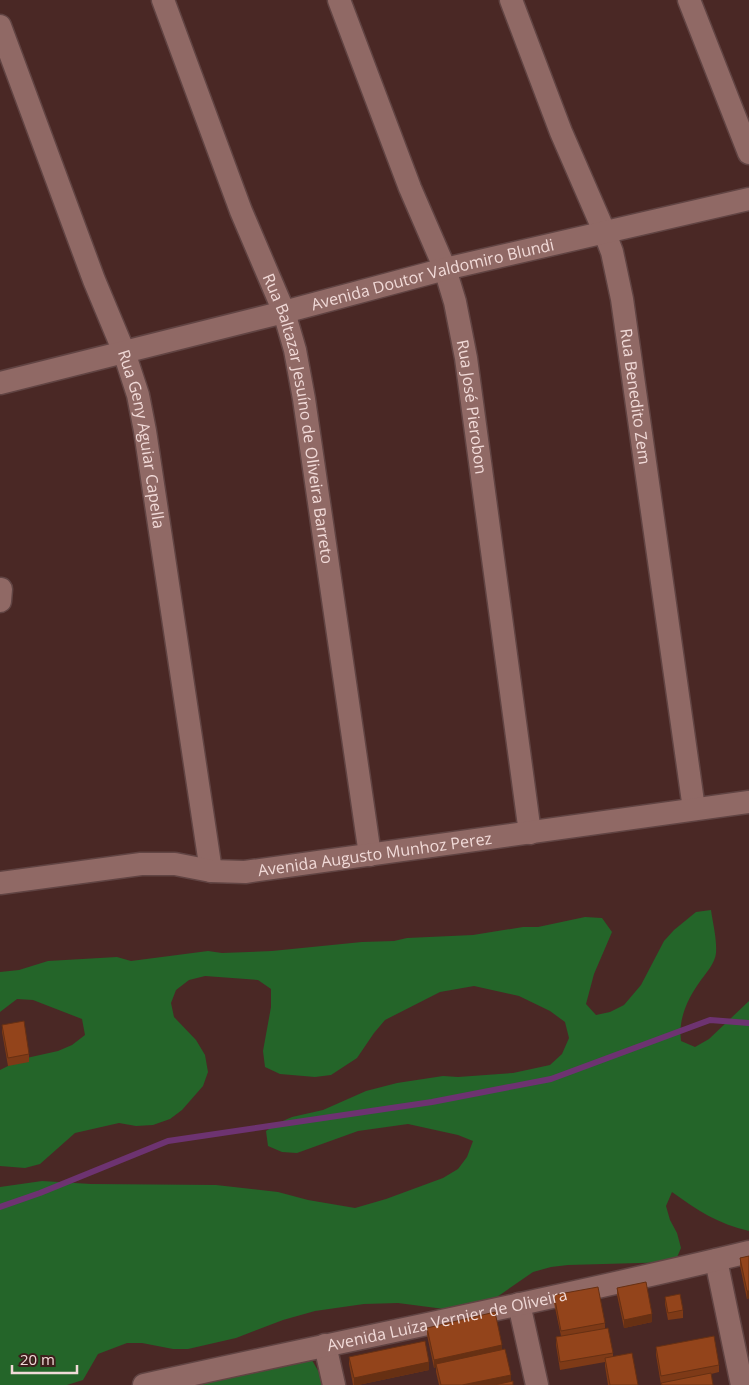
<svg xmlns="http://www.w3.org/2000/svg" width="749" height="1385" font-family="'Open Sans',sans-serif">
	<rect width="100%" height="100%" fill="#4a2825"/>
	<path fill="#246529" d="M711,910c2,14 6,29 5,43 -1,10 -9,19 -15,27 -13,18 -23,38 -20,61l14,6 14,-8 40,-38v230c-31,-7 -52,-21 -77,-39l-6,14 4,14 7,13 4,15 -6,14 -107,3 -17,2 -18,5 -39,27 -15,7 -35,3 -46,-6 -34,1 -49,7 -32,9 -47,18 -48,11h-15l-31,-6h-15l-29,11 -15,26 -16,5h-67v-198l42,-6 49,3 125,1 62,7 30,8 47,8 31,-9 57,-21 15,-9 9,-12 6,-16 -15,-6 -50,-11 -50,7 -61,22 -15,-1 -14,-6 -2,-15 12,-8 14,-6 31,-7 43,-19 31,-8 46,-7 15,1 55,-4 37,-8 12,-11 7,-16 -4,-16 -15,-11 -31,-15 -45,-10 -34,6 -55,28 -11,13 -17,25 -26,17 -16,2 -35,-3 -15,-7 -2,-16 8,-44v-18l-13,-9 -53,-4 -16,4 -13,10 -5,13 3,14 22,23 9,15 3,17 -5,14 -21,24 -12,9 -17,6 -17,1 -17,-3 -44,10 -35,31 -15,4 -25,-2v-96l22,-11 36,-8 14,-6 13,-10 -3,-16 -49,-19 -16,-1 -17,13v-40l19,-2 29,-9 69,-4 14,4 77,-10 14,2 50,-2 90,-9 32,-1 13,-3 66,-3 50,-8h15l47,-10 17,1 10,14 -18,42 -8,30 10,11 14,-3 14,-7 17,-20 23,-44 10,-11 22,-18z
		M309,1355l11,19 3,11h-155z"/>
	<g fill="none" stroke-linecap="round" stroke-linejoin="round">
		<path stroke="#6d3371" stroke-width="6" d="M0,1207l40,-14 128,-52 264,-39 119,-23 159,-59 39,3"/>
		<g stroke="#614443" stroke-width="25">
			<g id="street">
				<path id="s1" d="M163,0l78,211 43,101 11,38 9,49 66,456"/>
				<path id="s2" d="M339,0l71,188 35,81 10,33 11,56 64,475"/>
				<path id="s3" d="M511,0l50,132 43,99 8,21 10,47 72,510"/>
				<path d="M689,0l60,153"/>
				<path id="s4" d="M0,26l94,254 30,72 14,43 7,36 66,440"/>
				<path id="s5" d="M0,383l284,-71 161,-43 304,-70"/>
				<path d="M0,601l1,-12"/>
				<path id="s6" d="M0,883l141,-19h34l36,7 34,1 504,-70"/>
				<path d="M716,1260l26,125"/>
				<path d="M519,1304l18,81"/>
				<path d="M325,1345l9,40"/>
				<path id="s7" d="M144,1385c201,-45 404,-84 605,-133"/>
			</g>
		</g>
		<use href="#street" stroke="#906965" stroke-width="22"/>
	</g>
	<path fill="#7e3a17" d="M2,1025l27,29v8l-21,4 -6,-34z
		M749,1256v42l-2,1 -7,-33v-8z
		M617,1288l35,34 -28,6 -7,-33z
		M554,1295l51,28v5l8,25v4l25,28h-30l-3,-19v-4l-45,8 -4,-25v-8l5,-1 -7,-33z
		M665,1297l18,13v8l-15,2 -3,-16z
		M427,1328l75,22 9,32 2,3h-74l-3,-13v-5l-2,1 -7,-33z
		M656,1347l63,18v7l-8,2 2,11h-52l-5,-30z
		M349,1357l80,13 -71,15h-5l-4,-21z"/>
	<path fill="#673013" d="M747,1291h2v7l-2,1z
		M652,1314v8l-28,6v-8z
		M502,1345v7l-66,12v3l-2,1v-8z
		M429,1362v8l-71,15h-4v-7z
		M511,1375v7l-13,3h-36z"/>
	<path fill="#93441b" stroke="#673013" d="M24,1021l5,33 -21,4 -6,-33z
		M749,1256v35h-2l-7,-33z
		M646,1282l6,32 -28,6 -7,-32z
		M598,1287l7,36 -44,8 -7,-36z
		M680,1294l3,16 -15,3 -3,-16z
		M495,1312l7,33 -68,15 -7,-32z
		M608,1328l5,25 -53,9 -4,-25z
		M714,1336l5,29 -58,11 -5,-29z
		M425,1341l4,21 -75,16 -5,-21z
		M505,1349l6,26 -49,10h-21l-5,-21z
		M632,1353l6,32h-28l-5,-27z
		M711,1373l2,12h-51l-1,-2z
		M513,1381v4h-19z"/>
	<g text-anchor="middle" stroke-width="5" stroke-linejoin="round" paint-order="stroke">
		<g font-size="16" fill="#f1dad8" stroke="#3e1e1c">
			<text dy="6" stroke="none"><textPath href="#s5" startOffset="446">Avenida Doutor Valdomiro Blundi</textPath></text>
			<text dy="6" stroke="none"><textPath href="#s3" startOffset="418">Rua Benedito Zem</textPath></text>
			<text dy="6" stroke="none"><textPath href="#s2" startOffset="430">Rua José Pierobon</textPath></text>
			<text dy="6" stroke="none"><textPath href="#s1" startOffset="442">Rua Baltazar Jesuíno de Oliveira Barreto</textPath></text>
			<text dy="6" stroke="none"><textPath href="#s4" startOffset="438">Rua Geny Aguiar Capella</textPath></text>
			<text dy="6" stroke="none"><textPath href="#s6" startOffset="378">Avenida Augusto Munhoz Perez</textPath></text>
			<text dy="6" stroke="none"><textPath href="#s7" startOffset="310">Avenida Luiza Vernier de Oliveira</textPath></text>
		</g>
	</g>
	<path d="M12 1365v8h65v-8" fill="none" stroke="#f1dad8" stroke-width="2.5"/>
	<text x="20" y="1365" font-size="15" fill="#f1dad8" stroke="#3e1e1c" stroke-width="4" paint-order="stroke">20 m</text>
</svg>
